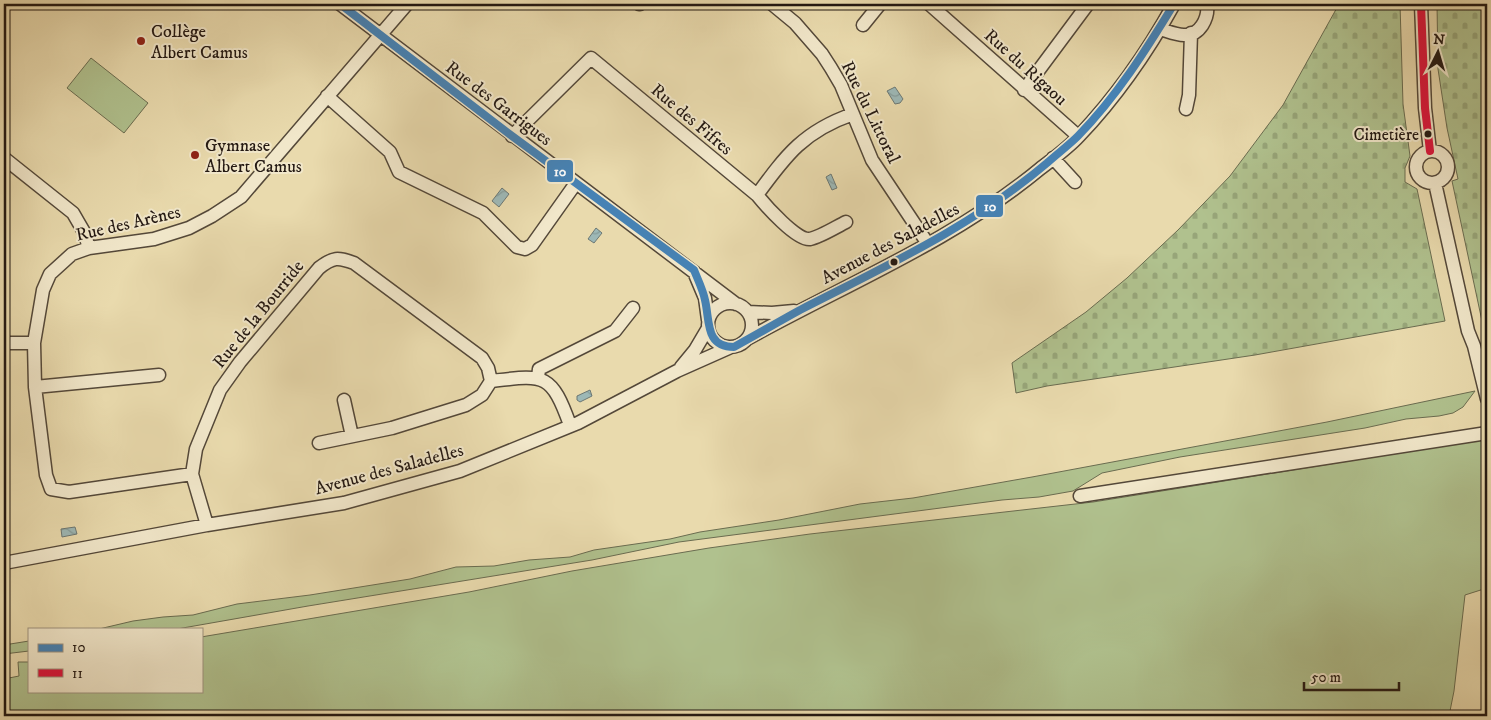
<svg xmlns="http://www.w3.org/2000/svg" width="1491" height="720" font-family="'IM FELL DW Pica',serif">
	<defs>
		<pattern id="cemetery-stones" width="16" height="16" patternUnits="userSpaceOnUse" patternTransform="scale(1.25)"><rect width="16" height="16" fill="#b0c18e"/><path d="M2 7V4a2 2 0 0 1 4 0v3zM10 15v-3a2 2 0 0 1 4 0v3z" fill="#97a579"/></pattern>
		<pattern id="water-waves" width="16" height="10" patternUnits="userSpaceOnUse" patternTransform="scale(1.25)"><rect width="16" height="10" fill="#9db8b6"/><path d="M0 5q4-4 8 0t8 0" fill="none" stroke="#879d9b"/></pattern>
	</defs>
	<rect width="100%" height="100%" fill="#e9daad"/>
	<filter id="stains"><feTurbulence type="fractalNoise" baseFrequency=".004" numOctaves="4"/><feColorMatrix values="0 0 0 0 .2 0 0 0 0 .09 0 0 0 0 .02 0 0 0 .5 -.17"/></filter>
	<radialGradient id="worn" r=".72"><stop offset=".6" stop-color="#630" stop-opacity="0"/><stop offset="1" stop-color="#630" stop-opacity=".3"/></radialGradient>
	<path fill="#b0c18e" stroke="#6a6c50" d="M91,58l57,45 -24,30 -57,-45z
		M1475,391l-12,16 -10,6 -14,3 -33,3 -41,9 -185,29 -78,16 -29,18 -34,6 -37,3 -323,42 -87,18 -284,46 -131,23h-78l34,-8 30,-4 30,-2 44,-11 73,-9 100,-16 46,-12 38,-1 35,-6 41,-3 24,-7 76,-11 30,-7 79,-12 81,-16 53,-6 119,-21 295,-55z
		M1486,439l1,12v137l-22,7 -11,96 -5,25h-1445v-37l15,-3 -1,-14h11v29h172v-54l268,-45 103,-21 137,-23 101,-14 283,-32z
		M29,641v10l-25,3v-9z"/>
	<path fill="url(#cemetery-stones)" stroke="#6a6c50" d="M1339,4h61l3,100 7,52 -5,12v14l12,7 28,132 -190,34 -208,31 -31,7 -4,-30 74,-51 41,-34 51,-48 52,-54 53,-71z
		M1437,4h50v315l-5,2 -30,-140 6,-2 -11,-51 -9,-59z"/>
	<path fill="url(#water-waves)" stroke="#6c7874" d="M895,87l8,12 -3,4 -5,1 -8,-13z
		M831,174l6,14 -5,2 -6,-13z
		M502,188l7,6 -10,13 -7,-6z
		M596,228l6,5 -8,10 -6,-4z
		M864,254l3,2 1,5 -12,6 -4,-7z
		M590,390l2,6 -12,6 -3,-2v-4z
		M75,527l2,7 -15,3 -1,-8z"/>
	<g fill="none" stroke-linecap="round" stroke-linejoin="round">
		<g stroke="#544839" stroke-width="15">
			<path id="minor" d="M340,4l396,300
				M639,4h1
				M772,4l23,19 27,31 9,14 10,17 31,75 56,84
				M929,4l149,132
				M1421,4l4,104 5,43
				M863,25l17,-21
				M1160,29c7,2 16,6 24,6 16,1 25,-17 23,-31
				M1024,90l64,-86
				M327,96l63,56 9,20 84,41 34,34 8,2 7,-4 44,-62
				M1186,109l3,-14 2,-62
				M512,136l79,-78 166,137c29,-40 47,-64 96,-81
				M1416 167a16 16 0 1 1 32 0a16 16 0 1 1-32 0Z
				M4,158l69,55 11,19 5,16
				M1053,158l22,24
				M1435,183l33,148 6,15 13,53
				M757,195c9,11 40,46 53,44 10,-2 26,-12 36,-17
				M694,272l11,26 3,22
				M708 325a22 22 0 1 1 44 0a22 22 0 1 1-44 0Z
				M748,312l24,1 22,-2
				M747,339c99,-55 206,-98 294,-171 13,-10 27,-20 38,-32 37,-39 69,-85 95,-132
				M4,343h30
				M681,367l14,-17 13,-22
				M538,378l1,-9 76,-38 18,-23
				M35,387l124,-12
				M344,400l8,36
				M319,443l73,-15 74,-23 16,-10 9,-14
				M192,474l-123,18 -18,-3 -5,-14 -11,-88 -1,-44 9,-53 7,-16 22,-20 17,-6 65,-9 35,-11 23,-12 29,-19 166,-193
				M1080,496l407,-63
				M207,525l-15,-51 4,-25 24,-59 20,-28 79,-94c14,-11 19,-11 35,-5l128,95 6,10 3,13c53,-6 60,-9 79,44
				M4,563l203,-38 137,-22 116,-32 118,-48 99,-52 54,-24"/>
		</g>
		<use href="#minor" stroke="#f1e7ca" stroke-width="12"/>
		<g stroke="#f1e7ca" stroke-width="11">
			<path id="bus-1" d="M340,4l172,132 182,134c4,10 9,20 11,30 5,21 0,47 29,47 22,-12 44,-25 66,-37 86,-44 173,-84 247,-147 10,-9 22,-18 31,-27 39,-40 68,-86 96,-132"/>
		</g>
		<g stroke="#f1e7ca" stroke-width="11">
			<path id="bus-2" d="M1421,4l4,104 5,43"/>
		</g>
		<use href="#bus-1" stroke="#4682b4" stroke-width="8"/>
		<use href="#bus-2" stroke="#dc143c" stroke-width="8"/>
	</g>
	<g fill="#8f2418" stroke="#f1e7ca" stroke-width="2">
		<circle cx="141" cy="41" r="5"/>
		<circle cx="195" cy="155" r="5"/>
	</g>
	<g fill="#231812" stroke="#f1e7ca" stroke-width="2">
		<circle cx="1428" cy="134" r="4.5"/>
		<circle cx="894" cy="262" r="4.5"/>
	</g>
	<g text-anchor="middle" stroke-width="4" stroke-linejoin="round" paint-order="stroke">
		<g font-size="17" fill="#231812" stroke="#f1e7ca" text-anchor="end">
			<text x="1419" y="140">Cimetière</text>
		</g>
		<g font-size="18" fill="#231812" stroke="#f1e7ca" text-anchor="start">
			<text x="151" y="37">Collège<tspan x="151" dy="21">Albert Camus</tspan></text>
			<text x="205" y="151">Gymnase<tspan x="205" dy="21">Albert Camus</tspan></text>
		</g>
		<g font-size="18" fill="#231812" stroke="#f1e7ca">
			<text transform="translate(1026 67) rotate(42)" y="6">Rue du Rigaou</text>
			<text transform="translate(499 103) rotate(37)" y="6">Rue des Garrigues</text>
			<text transform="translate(871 112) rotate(64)" y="6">Rue du Littoral</text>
			<text transform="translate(692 119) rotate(40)" y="6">Rue des Fifres</text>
			<text transform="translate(128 223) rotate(-13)" y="6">Rue des Arènes</text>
			<text transform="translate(890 243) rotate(-28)" y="6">Avenue des Saladelles</text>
			<text transform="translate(258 314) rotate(-51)" y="6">Rue de la Bourride</text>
			<text transform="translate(389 469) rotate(-15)" y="6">Avenue des Saladelles</text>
		</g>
	</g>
	<g stroke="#f1e7ca" stroke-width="2">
		<rect x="546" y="159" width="28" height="24" rx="5" fill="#4682b4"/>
		<rect x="975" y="194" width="29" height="24" rx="5" fill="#4682b4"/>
	</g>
	<g font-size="14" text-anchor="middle" font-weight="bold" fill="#fff">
		<text x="560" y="176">10</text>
		<text x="990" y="211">10</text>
	</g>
	<rect width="1491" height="720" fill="none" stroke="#e9daad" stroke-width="20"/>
	<rect x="5" y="5" width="1481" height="710" fill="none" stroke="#231812" stroke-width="2.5"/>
	<rect x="10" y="10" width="1471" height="700" fill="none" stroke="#231812"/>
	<rect x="28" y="628" width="175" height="65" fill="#f1e7ca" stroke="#9f9480"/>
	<rect x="38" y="644" width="25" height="8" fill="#4682b4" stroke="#9f9480"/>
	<text x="72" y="652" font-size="15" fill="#231812">10</text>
	<rect x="38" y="669" width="25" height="8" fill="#dc143c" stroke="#9f9480"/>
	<text x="72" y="678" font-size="15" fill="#231812">11</text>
	<g transform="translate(1438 52) rotate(5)" stroke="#f1e7ca" stroke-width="4" paint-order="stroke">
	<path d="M0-4L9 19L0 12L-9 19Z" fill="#231812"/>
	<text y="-8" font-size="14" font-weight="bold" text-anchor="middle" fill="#231812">N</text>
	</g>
	<path d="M1304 682v8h95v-8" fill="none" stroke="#231812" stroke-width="2.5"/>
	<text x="1311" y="682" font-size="15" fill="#231812" stroke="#f1e7ca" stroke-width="4" paint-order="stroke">50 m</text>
	<rect width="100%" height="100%" filter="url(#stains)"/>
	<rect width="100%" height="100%" fill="url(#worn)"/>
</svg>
